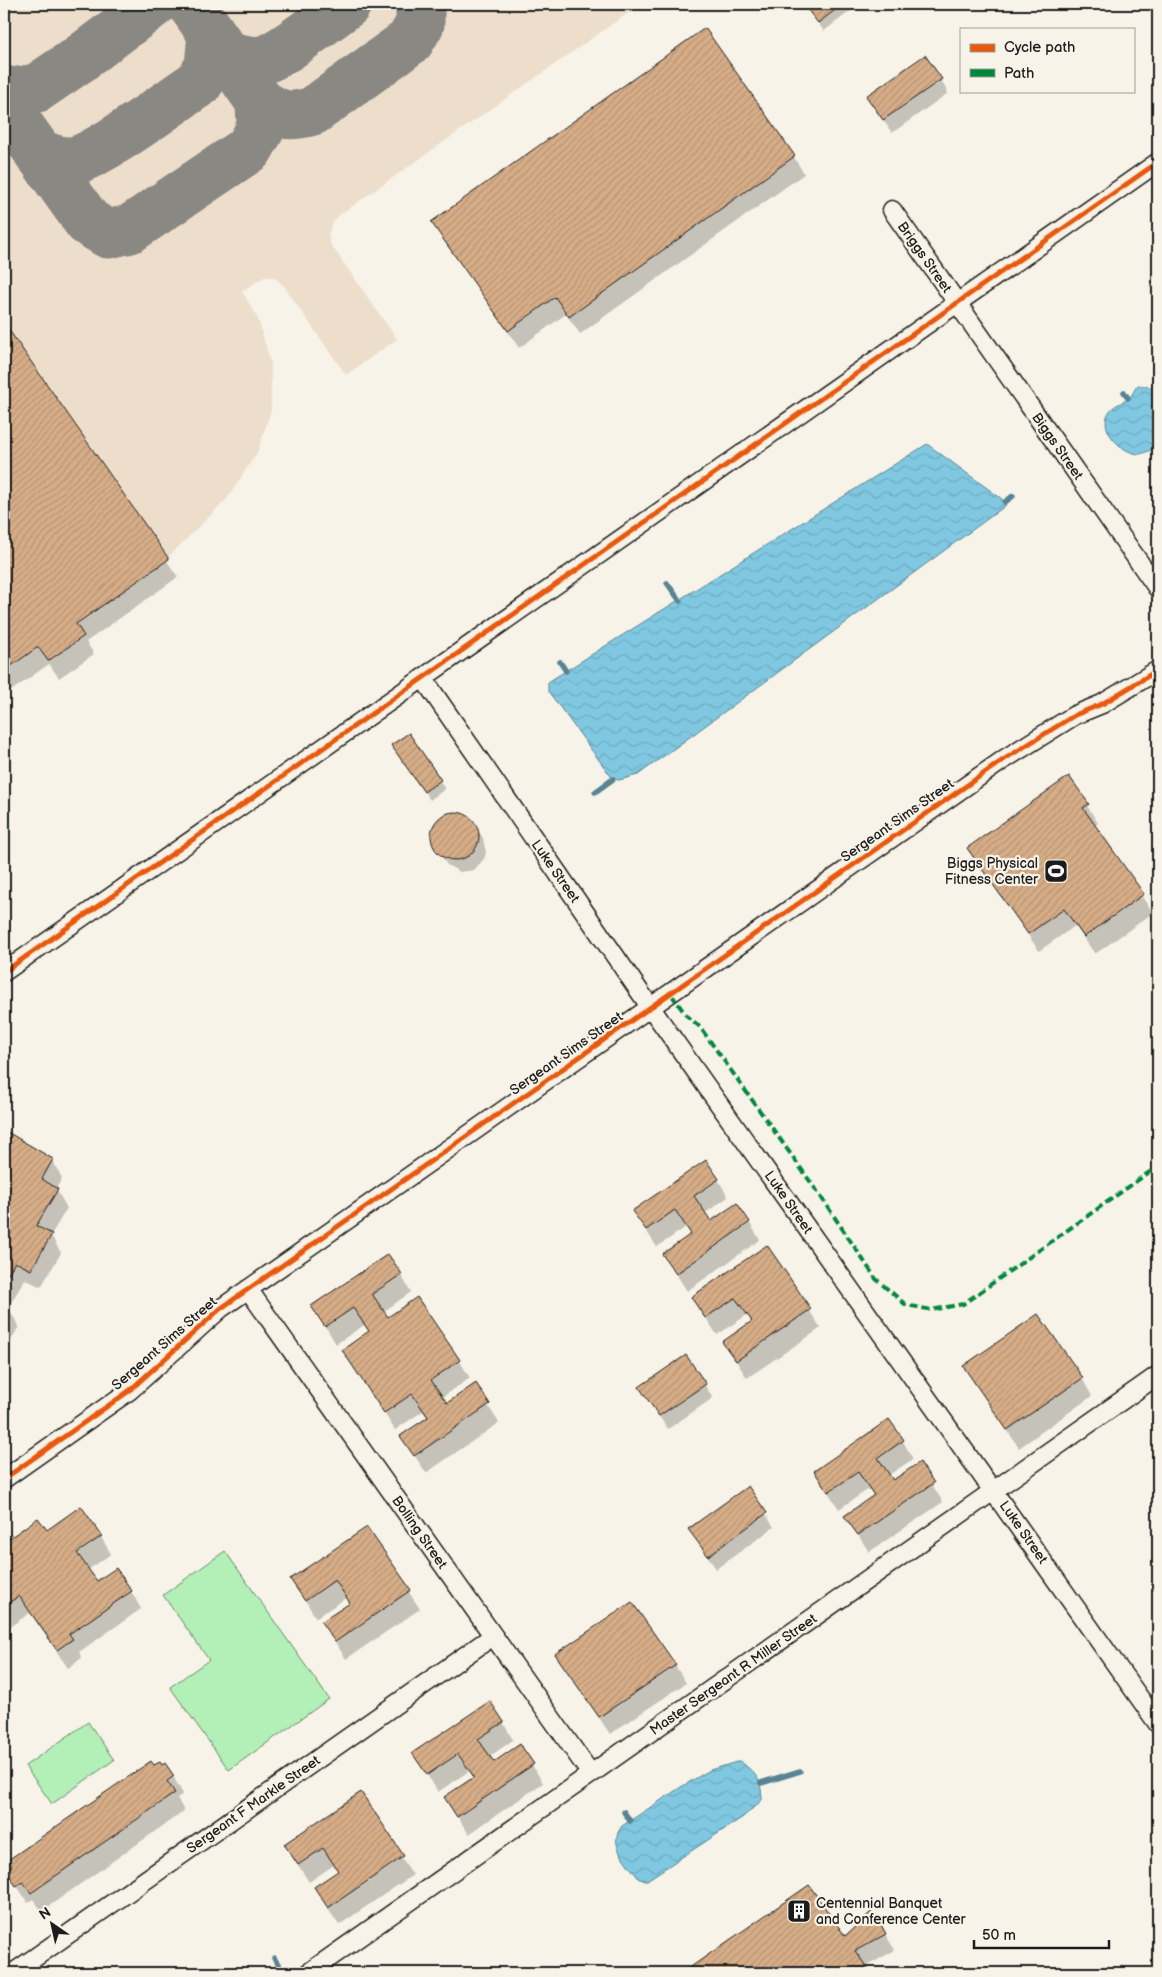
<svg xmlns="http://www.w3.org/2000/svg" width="1162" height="1977" font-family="'Balsamiq Sans',sans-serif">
	<defs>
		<pattern id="water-waves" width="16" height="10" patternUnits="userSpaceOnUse" patternTransform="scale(1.25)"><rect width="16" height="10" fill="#80c8e1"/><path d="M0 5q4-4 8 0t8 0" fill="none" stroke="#6eabc0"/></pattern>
		<pattern id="building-hatch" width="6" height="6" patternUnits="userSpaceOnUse" patternTransform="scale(1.25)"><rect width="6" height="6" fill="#d6ad87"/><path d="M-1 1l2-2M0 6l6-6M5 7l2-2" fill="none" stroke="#b79474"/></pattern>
	</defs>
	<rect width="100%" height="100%" fill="#f7f3e8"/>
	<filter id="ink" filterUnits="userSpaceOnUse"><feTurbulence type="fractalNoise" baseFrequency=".02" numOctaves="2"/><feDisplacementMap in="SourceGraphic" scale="10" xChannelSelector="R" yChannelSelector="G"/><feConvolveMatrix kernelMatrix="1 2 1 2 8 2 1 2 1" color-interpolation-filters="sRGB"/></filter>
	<g filter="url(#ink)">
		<path fill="#eddecb" d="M4,4h637l-303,212 -6,8 -4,11 3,10 66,94 -51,36 -63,-90 -9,-8h-10l-22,14 16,28 13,45v46l-13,41 -31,48 -59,58 -164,-234z"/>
		<path fill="#b2f0b7" stroke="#67866a" d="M225,1551l104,148 -100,71 -59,-83 39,-27 -46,-65z
			M88,1722l26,38 -62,44 -27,-38z"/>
		<path fill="url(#water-waves)" stroke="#588392" d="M1138,385l20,3v59c-5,2 -13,6 -18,7 -17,0 -41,-23 -32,-40 4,-9 15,-11 22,-17 3,-3 4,-8 8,-12z
			M927,444l75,55 3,7 -367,269 -19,5 -6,-1 -65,-88v-9z
			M740,1761c17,14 21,17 22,39l-19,17 -96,63 -8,-1c-12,-17 -32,-34 -17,-53l59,-39 29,-17z"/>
		<path fill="#0003" d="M804,4h56l-36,27z
			M941,80l7,13 -56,40 -24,-36z
			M794,157l10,17 -224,160 -14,-20 -47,34 -86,-125z
			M4,325l174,252 -92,65 8,12 -35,24 -10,-14 -45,32z
			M398,754l42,27 5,8 -15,11z
			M1069,778l29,45 -4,3 59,87 -58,41 -20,-28 -36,25 -70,-103z
			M456,813l14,6 13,19 3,15 -2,6 -10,11 -14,2 -13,-7 -13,-20 -1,-15 9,-13z
			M4,1132l48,28 10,18 -6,11 11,19 -16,27 10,18 -20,34 -16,-8 -17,29 11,18 -15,28z
			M718,1179l10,18 -24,17 6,9 39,-1 11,18 -73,51 -23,-36 28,-20 -6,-8 -29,20 -23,-35z
			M766,1247l55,81 -74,50 -23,-36 28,-19 -5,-8 -30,20 -24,-37z
			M401,1275l10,17 -28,20 5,7 71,41 11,18 -29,20 5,7 29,-20 24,38 -73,50 -24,-37 26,-18 -5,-7 -28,19 -52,-80 26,-18 -5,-7 -28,19 -23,-38z
			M686,1356l27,42 -45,31 -20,-28z
			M965,1367l117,11 10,18 -73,52z
			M903,1441l10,18 -24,16 4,7 26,-18 24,38 -74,50 -23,-36 28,-19 -5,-8 -30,20 -24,-37z
			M748,1488l26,39 -58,42 -26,-40z
			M38,1519l8,13 55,5 10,17 -23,16 9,13 34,8 10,18 -62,43 3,6 -14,10 -38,-55 -25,17 -1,-2v-66l4,-3 -4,-6v-10z
			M367,1528l53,81 -74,50 -23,-36 28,-19 -5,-6 -30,20 -24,-39z
			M556,1654l119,11 11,18 -76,51z
			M503,1722l10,18 -24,17 4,7 27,-19 23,38 -74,51 -13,-19 18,-37 -5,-7 -31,21 -24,-38z
			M154,1767l19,9 10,18 -6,4 7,13 -142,100 -9,-12 -5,4 -18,-28z
			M360,1794l53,81 -74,50 -13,-19 13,-34 -5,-7 -25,17 -24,-37z
			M885,1934l10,16 -30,17 4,6h-173l-4,-6 152,-29z"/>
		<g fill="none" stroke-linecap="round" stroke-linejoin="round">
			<path stroke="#588392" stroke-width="5.5" d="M1124,392l4,6
				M1005,502l8,-6
				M667,583l13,18
				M560,662l6,9
				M595,792l18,-13
				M761,1783l39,-12
				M624,1812l6,9
				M274,1958l10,15"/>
			<path stroke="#8a8882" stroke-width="49" d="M191,4l69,98c20,14 29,16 53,9l97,-70 10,-17v-20
				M227,55c11,3 24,7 35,5 19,-4 66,-43 85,-56
				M4,90l9,2 24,-4 44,-30 72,-54
				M4,104l84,118 20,12 22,-5 119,-80 12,-21 -1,-26
				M38,153c11,4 21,9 33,8 24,-2 103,-62 128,-78l10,-17 3,-32"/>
		</g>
		<path fill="url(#building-hatch)" stroke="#1c1c1c" d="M803,4h40l-25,19z
			M705,28l90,128 -226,161 -14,-20 -47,34 -77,-109z
			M925,55l17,24 -59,41 -17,-24z
			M4,323l165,236 -93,65 8,12 -36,25 -10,-14 -34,24z
			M409,733l32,47 -17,12 -33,-47z
			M1069,776l20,28 -6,4 61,86 -60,43 -20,-28 -36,25 -61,-86z
			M431 836a24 24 0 1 1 48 0a24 24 0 1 1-48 0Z
			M4,1130l49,29 -11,20 16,10 -22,37 16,8 -21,36 -16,-8 -11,19z
			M706,1160l13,19 -25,17 17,25 26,-18 13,19 -74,52 -14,-20 29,-20 -16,-24 -29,20 -14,-19z
			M767,1245l44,64 -75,52 -14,-19 30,-21 -17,-23 -30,20 -14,-21z
			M388,1254l14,20 -30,20 16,23 29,-20 43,63 -29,20 16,23 29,-20 14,21 -76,52 -14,-20 28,-19 -16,-23 -28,19 -42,-63 27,-19 -16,-23 -28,19 -14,-21z
			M1038,1314l45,64 -76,52 -44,-64z
			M686,1355l20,29 -47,32 -20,-29z
			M889,1419l15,21 -26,18 15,22 27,-18 14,21 -76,52 -14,-19 30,-21 -16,-23 -30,20 -14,-21z
			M748,1486l19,27 -59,43 -20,-27z
			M81,1506l21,30 -25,17 20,28 19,-13 16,23 -63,43 4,5 -16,11 -38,-54 -15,10v-64l34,-24 9,12z
			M367,1527l44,63 -76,52 -14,-20 29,-19 -15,-23 -30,21 -15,-22z
			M632,1602l44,63 -77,52 -44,-63z
			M490,1701l14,21 -26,17 16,23 26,-18 14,20 -77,53 -13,-20 30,-20 -16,-23 -31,21 -15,-22z
			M151,1761l3,4 6,-3 2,3 3,-2 9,13 -7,5 8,12 -144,100 -9,-11 -6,4 -8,-12 3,-1 -3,-5 4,-2 -4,-6z
			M361,1792l43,64 -76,52 -14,-21 24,-16 -15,-23 -25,17 -14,-21z
			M809,1885l36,51 26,-24 9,11 6,11 -31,17 16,22h-189z"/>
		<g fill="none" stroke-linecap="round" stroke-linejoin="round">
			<g stroke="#1c1c1c" stroke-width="21">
				<path id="street" d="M892,210l266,379
					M423,678l228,330 507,716
					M4,972l1154,-810
					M248,1289l343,485
					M4,1479l125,-88 91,-82 783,-549 72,-45 27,-11 56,-34
					M13,1973l480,-337
					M308,1973l850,-598"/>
			</g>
			<use href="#street" stroke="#f7f3e8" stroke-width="18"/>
			<path stroke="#00873e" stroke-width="4" stroke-dasharray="8 4" stroke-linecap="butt" d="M671,994l15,21 14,12 117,164 59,88 30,26 26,5 31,-6 195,-138"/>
			<g stroke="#f7f3e8" stroke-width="8">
				<path id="cycleway" d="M4,972l1154,-810
					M4,1479l125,-88 91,-82 783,-549 72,-45 27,-11 56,-34"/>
			</g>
			<use href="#cycleway" stroke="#e8590c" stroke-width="5"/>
		</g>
	</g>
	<defs>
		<g id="stadium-square" transform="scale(1.25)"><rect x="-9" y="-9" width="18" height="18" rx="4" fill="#1c1c1c" stroke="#f7f3e8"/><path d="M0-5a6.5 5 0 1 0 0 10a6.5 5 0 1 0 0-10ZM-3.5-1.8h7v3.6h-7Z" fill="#fff"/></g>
		<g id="building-square" transform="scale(1.25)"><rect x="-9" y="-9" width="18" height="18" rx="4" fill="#1c1c1c" stroke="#f7f3e8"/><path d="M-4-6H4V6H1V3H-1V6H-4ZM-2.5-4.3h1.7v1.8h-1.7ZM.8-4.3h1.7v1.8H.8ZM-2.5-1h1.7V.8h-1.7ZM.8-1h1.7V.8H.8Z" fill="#fff"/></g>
	</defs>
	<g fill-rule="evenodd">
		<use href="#stadium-square" x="1056" y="871"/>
		<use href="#building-square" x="799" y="1911"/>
	</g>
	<g text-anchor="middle" stroke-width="4.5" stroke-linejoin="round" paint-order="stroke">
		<g font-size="14" fill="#1c1c1c" stroke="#f7f3e8">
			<text transform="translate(925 257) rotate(55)" y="5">Briggs Street</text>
			<text transform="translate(1058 446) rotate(55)" y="5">Biggs Street</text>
			<text transform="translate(897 820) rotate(-35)" y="5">Sergeant Sims Street</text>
			<text transform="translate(556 871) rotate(55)" y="5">Luke Street</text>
			<text transform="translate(566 1053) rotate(-35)" y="5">Sergeant Sims Street</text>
			<text transform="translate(789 1202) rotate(55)" y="5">Luke Street</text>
			<text transform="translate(164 1343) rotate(-41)" y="5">Sergeant Sims Street</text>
			<text transform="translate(420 1532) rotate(55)" y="5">Bolling Street</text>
			<text transform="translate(1024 1532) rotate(55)" y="5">Luke Street</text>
			<text transform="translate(733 1674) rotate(-35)" y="5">Master Sergeant R Miller Street</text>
			<text transform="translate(253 1804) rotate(-35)" y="5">Sergeant F Markle Street</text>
		</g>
		<g font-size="14" fill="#1c1c1c" stroke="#f7f3e8" text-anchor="end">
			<text x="1038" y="868">Biggs Physical<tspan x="1038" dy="16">Fitness Center</tspan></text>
			<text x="816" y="1908" text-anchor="start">Centennial Banquet<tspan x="816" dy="16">and Conference Center</tspan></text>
		</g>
	</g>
	<rect width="1162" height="1977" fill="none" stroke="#f7f3e8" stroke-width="20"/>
	<rect x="10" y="10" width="1142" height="1957" fill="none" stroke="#1c1c1c" stroke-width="2" filter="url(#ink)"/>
	<rect x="960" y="28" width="175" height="65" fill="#f7f3e8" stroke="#9f9d96"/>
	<rect x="970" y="44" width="25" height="8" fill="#e8590c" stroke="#9f9d96"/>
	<text x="1004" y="52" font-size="15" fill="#1c1c1c">Cycle path</text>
	<rect x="970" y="69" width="25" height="8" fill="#00873e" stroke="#9f9d96"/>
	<text x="1004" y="78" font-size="15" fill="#1c1c1c">Path</text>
	<g transform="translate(52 1924) rotate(326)" stroke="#f7f3e8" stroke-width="4" paint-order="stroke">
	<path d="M0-4L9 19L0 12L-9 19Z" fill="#1c1c1c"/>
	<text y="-8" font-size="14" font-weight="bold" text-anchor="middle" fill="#1c1c1c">N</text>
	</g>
	<path d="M974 1940v8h135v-8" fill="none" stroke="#1c1c1c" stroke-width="2.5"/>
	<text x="982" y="1940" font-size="15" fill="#1c1c1c" stroke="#f7f3e8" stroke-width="4" paint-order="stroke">50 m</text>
</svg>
